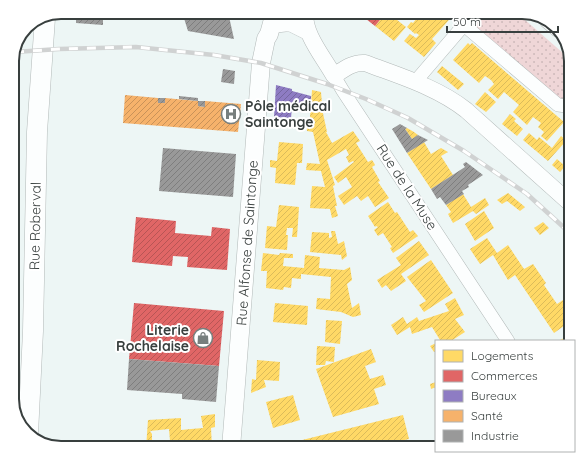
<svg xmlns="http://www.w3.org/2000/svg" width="583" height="460" font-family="Quicksand,sans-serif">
	<defs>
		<pattern id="grass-dots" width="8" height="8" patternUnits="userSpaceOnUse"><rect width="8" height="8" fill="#efd6d7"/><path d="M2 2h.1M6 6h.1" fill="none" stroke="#ceb9ba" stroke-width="1.8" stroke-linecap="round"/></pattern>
		<pattern id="homes-hatch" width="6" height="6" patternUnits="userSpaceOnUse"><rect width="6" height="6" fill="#ffd966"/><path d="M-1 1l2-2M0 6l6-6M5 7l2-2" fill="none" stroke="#dbbb5a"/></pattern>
		<pattern id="shops-hatch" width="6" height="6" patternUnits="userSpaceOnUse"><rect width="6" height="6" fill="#e06666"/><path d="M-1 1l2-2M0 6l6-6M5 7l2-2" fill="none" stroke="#b75555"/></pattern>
		<pattern id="offices-hatch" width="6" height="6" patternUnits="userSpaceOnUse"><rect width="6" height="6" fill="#8e7cc3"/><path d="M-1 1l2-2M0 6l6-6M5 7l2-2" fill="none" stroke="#7567a0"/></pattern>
		<pattern id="health-hatch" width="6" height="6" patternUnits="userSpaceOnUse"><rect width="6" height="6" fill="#f6b26b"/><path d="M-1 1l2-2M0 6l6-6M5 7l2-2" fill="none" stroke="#c89259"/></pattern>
		<pattern id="industry-hatch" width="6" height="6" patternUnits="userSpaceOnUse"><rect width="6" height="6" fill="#999"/><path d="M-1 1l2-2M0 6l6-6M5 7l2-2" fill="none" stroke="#7e7e7e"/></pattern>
	</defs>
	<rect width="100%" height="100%" fill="#edf6f5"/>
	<path fill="url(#grass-dots)" d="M484,12h32l55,48v33l-6,7h-6l-84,-71v-6z"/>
	<path fill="url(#homes-hatch)" fill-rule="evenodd" d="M387,12l19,15 -12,14 -19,-15z
		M422,12h34l-24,27 4,4 -12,14 -20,-16 6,-7 6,4 3,-3 -3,-2 -1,1 -8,-7 4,-5 2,1z
		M468,43l2,2 2,-2 92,79 -17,19 -6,-5 3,-4 -6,-5 3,-4 -8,-6 -6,8 -14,-13 6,-7 -15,-13 -6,7 -10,-9 6,-6 -3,-4 -6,-4 -6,7 -26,-23z
		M442,66l22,18 -6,6 -21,-18z
		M312,90l9,2 1,12h-1l6,28h-1l6,11 21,-12 7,10 -4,2 12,19 4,-2 2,3 1,2 -3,2 8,14 -2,1 11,16 -14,9 -7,-11 -7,5 -4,-5 -13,9 -6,-9 14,-9 -6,-10 -8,6 -4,-6 20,-15 -1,-1 -4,2 -3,-6 3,-2 -3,-6 -19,11 8,25 -2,1 4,20h-2l3,10 -6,2 -2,-9 -20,-1 2,-22 13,1 -4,-16 -15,-1 1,-7 13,1 -7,-32 -6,-1v-8h4l-1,-6z
		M485,92l11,10 -10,10 -11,-8z
		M510,114l6,5 -2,2 9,8 -6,7 -15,-12z
		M407,128l7,4 4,3 -6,4 -7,-10z
		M529,133l8,7 2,-3 13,11 9,-12 6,5 4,-6v13l-6,-6 -17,19 -25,-21z
		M279,142l24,2 -1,19h-5l-2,22 -20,-2 1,-15 -6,-1v-7l7,1z
		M424,142l7,12 10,-6 7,4 -7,4 12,19 -22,14 -24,-36z
		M557,159l8,7 -5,6 -8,-7z
		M571,169v11h-2l-4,-4z
		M508,193l17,14 -5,4 -13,-10 -5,3 -5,-4z
		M463,194l8,13 14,-9 4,7 -13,9 -3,-3 -20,12 -5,-9 3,-2 -5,-7z
		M388,202l7,11 2,-1 13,20 3,-2 5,6 -25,17 -3,-5 2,-1 -9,-14 -5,3 -4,-6 4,-3 -2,-1 -1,1 -7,-11z
		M279,205l20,2 -2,30h-5l1,-9h-6l-1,7h2l-1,15 -22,-2 2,-22 9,1z
		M484,211l10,17 -19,13 -10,-17z
		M543,222l6,6 -9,7 -6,-7z
		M331,231h4l3,13 6,-3 3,15 -5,4 -1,-5 -31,-3 2,-20 17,1v5l3,-1z
		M487,238l10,15 11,-8 16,24 9,-5 13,19 -2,2 13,19 6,-4 8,11v10l-17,12 -39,-58 -7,5 -15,-25 -13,9 -10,-15z
		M419,241l10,14 -28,19 5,7 -15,10 -5,-6 -4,3 -5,-8 24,-15 -5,-7z
		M263,253l16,2 1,-2 13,1v4h-9l-1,8 21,2 1,-13 15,2 -1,11 25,2 6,-3 2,13 -5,4 5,24 7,-5 2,12 -8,2 -12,-5 -25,-3 1,-11 13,1 1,-22 -30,-3v5l-9,-1 -1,10 -7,-1 -1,3 -17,-2 1,-17h-6z
		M431,260l22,33 -29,19 -5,-7 7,-4 -19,-24z
		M455,298l9,17 -9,4 10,13 -14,9h-13l2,-1 -8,-13 -20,7 -2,-7 -13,8 -6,-10 12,-8 4,7 10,-7 2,4 30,-10 -4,-7z
		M275,303l33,3 -1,19 -34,-3z
		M326,320l16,1 -2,23 -15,-2z
		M570,335h1v6h-13z
		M436,343v8l-2,1 -4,-6z
		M317,346l18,1 -1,15 -8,-1 -1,4h-9z
		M371,349l5,13 -11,4 5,13 13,-4 3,10 -12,4 5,15 -46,13 -17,-48z
		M257,360l23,2 -1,19 -15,-1 2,7 -15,6 1,-14 4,1z
		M436,382v5l-5,2 -1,-5z
		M293,395l7,25 -27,8 -7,-26z
		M215,414v13l-4,1 1,20h-66l2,-28 33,-2v12l10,-1 12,-1 -2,-12zM169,429l1,12 -18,1v-8l-2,-3z
		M403,415l6,24 -38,9h-84l-1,-4z
		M100,440h19v8h-20z"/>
	<path fill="url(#shops-hatch)" d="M357,12h23l4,3 -9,11z
		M136,217l40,4 -1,12 36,3 1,-9 18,2 -3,41 -40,-3 1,-10 -15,-1 -1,10 -40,-4z
		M134,303l90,8 -5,55 -90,-7z"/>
	<path fill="url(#offices-hatch)" d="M276,85l16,4v2l19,5v12l-19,-1 -1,11 -17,-1z"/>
	<path fill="url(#health-hatch)" d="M125,95l33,3v5h7v-5l33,3v5l7,1v-6l36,3 -3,28 -115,-9z"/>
	<path fill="url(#industry-hatch)" d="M76,12h27v13l-27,-2z
		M182,12h46l6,27 -46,-8z
		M223,69l12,2 -1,13 -13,-2z
		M179,96l19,2v3l-19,-2z
		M158,98h7v5h-7z
		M198,101h7v6l-7,-1z
		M400,124l7,4 -2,1 7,10 6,-4 10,5 -21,13 -15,-24z
		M163,148l73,6 -3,43 -74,-6z
		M466,162l17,13 -15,10 1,2 -7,4 2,3 -18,11 -6,-8 -3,2 -6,-10 34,-22 -2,-3z
		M129,359l90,7 -3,36 -34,-3v-5l-55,-4z"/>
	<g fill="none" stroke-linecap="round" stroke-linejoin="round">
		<g stroke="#b2b9b8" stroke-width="14">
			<path id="minor" d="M546,21l11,9
				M464,25l94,80 9,1 4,-2
				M334,76l9,15 165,250
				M415,82l60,-70"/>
		</g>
		<g stroke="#b2b9b8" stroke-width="17">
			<path id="tertiary" d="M305,12c-1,23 18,44 29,64 10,-7 19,-14 31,-13 34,13 72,24 101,47l105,94
				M271,25l19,-2 18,9"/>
		</g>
		<g stroke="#b2b9b8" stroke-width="19">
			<path id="secondary" d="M231,448l30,-385 5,-24 3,-5 6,-22"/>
		</g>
		<g stroke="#b2b9b8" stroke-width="21">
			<path id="primary" d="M28,434l5,-103 4,-199 8,-114"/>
		</g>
		<use href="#minor" stroke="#fcfefe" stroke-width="13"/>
		<use href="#tertiary" stroke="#fcfefe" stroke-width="16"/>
		<use href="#secondary" stroke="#fcfefe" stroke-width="18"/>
		<use href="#primary" stroke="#fcfefe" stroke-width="20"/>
		<g stroke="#d0d2d2" stroke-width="4.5">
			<path id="rail" d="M15,52l44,-3 77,-2 78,8 47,8 66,21 39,15 42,19 56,33 63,43 44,40"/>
		</g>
		<use href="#rail" stroke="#fff" stroke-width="3" stroke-dasharray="9" stroke-linecap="butt"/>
	</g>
	<defs>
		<g id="hospital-ring" transform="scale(1)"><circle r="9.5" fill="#fff" stroke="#777f7e" stroke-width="1.5"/><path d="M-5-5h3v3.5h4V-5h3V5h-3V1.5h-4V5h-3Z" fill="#777f7e"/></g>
		<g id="shop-ring" transform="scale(1)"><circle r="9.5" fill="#fff" stroke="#777f7e" stroke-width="1.5"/><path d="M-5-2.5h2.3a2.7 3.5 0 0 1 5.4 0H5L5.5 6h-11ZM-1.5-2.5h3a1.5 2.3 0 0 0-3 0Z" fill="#777f7e"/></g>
	</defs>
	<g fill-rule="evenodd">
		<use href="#hospital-ring" x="231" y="114"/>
		<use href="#shop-ring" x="203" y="338"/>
	</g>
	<g text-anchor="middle" stroke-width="4" stroke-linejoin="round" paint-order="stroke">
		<g font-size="14" font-weight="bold" fill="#383f3e" stroke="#fff" text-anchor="start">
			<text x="245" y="111">Pôle médical<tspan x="245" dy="16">Saintonge</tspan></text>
			<text x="189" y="335" text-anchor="end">Literie<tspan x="189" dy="16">Rochelaise</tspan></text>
		</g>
		<g font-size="14" fill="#383f3e" stroke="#fff">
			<text transform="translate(407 187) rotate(57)" y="5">Rue de la Muse</text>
			<text transform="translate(35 226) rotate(-89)" y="5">Rue Roberval</text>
			<text transform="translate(247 243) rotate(-86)" y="5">Rue Alfonse de Saintonge</text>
		</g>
	</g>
	<path d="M0 0H583V460H0ZM61 19H522A42 42 0 0 1 564 61V399A42 42 0 0 1 522 441H61A42 42 0 0 1 19 399V61A42 42 0 0 1 61 19Z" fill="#fff" fill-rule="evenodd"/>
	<path fill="none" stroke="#383f3e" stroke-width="2" d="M61 19H522A42 42 0 0 1 564 61V399A42 42 0 0 1 522 441H61A42 42 0 0 1 19 399V61A42 42 0 0 1 61 19Z"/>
	<rect x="435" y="340" width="140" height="112" fill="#ffffff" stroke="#afb2b2"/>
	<rect x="443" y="350" width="20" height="12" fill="#ffd966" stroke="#afb2b2"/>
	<text x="471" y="360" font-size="12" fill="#383f3e">Logements</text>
	<rect x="443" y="370" width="20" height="12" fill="#e06666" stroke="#afb2b2"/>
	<text x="471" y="380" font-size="12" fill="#383f3e">Commerces</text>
	<rect x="443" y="390" width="20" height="12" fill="#8e7cc3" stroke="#afb2b2"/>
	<text x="471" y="400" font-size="12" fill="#383f3e">Bureaux</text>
	<rect x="443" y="410" width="20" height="12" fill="#f6b26b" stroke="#afb2b2"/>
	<text x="471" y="420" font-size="12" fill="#383f3e">Santé</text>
	<rect x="443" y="430" width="20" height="12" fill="#999999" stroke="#afb2b2"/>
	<text x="471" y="440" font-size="12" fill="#383f3e">Industrie</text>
	<path d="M447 26v6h111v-6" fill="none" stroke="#383f3e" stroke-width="2"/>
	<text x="453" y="26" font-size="12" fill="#383f3e" stroke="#ffffff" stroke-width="3" paint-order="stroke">50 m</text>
</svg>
